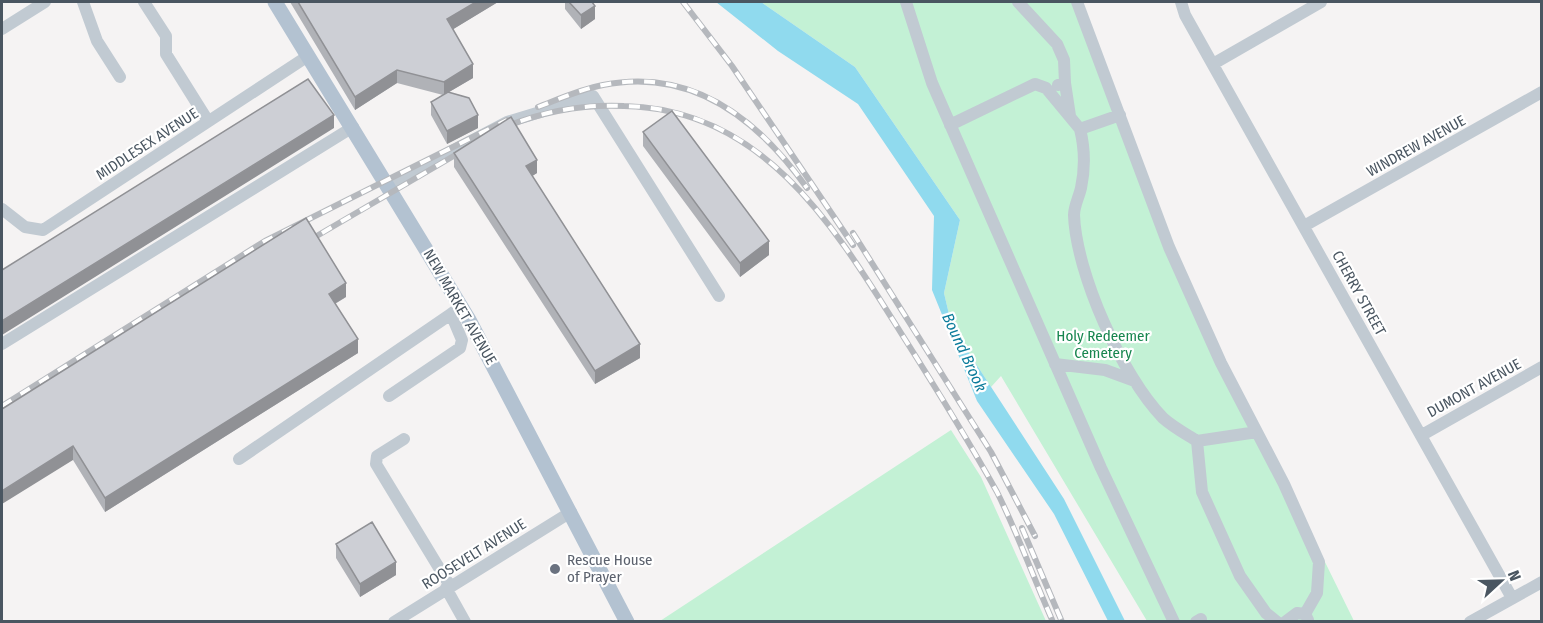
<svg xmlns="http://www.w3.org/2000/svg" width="1543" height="623" font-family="'Fira Sans Condensed',sans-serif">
	<rect width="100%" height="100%" fill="#f5f3f3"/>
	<path fill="#c3f1d5" d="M761,2h317l92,245 184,374h-207l-146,-245 -10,11 -39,-60 -8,-34 16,-73 -105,-153z
		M951,430l30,47 65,144h-386z"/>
	<path fill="#90daee" d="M716,2h45l94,65 105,153 -16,73 8,34 112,172 61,122h-17l-54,-107 -77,-113 -45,-111 2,-74 -76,-112 -80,-53z"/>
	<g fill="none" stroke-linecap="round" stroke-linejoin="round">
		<path stroke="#c1cad2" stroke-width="12" d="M83,2l14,39 23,36
			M144,2l22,34v18l42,67
			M906,2l26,81 169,385 73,154
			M1018,2l39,42 7,16 1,23
			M1077,2l92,245 52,116 63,121 35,78 -2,31 -12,21
			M1181,2l4,13 327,583
			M2,29l43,-27
			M1213,64l108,-62
			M1058,85l7,-2 5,33
			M1120,115l-40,14c5,20 5,40 1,59 -2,9 -7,18 -7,27 2,58 48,161 89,203 10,9 23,16 34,23
			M950,125l85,-41 11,4 34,41
			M388,185l119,-63 86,-26 126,200
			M2,209l23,18 18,3 265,-174
			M1304,226l238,-134
			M2,344l351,-217
			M1055,364l50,6 30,11
			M389,396l71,-48 2,-8 -11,-26 7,-5
			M1257,432l-60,9 5,51 38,84 26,37 11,9
			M1422,435l120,-68
			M404,439l-27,17 -1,8 74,122
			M239,459l212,-145
			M446,588l19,34
			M394,622l177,-110
			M1196,622l5,-3
			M1285,622l12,-9 8,1 3,6
			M1470,622l72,-40"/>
		<path stroke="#b3c2d1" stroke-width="15" d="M275,2l194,318 158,302"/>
		<g stroke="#b5b8bd" stroke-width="6">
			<path id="rail" d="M683,2l49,64 121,179
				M538,107c21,-8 43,-18 65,-22 89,-18 155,34 204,103
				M500,129c40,-17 80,-25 124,-23 140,3 210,120 277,227 33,52 66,105 96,159 21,42 37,87 56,130
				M853,233l138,219 44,84
				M303,244l166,-97
				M2,406l263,-165 242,-121
				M1022,528l40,94"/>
		</g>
		<use href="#rail" stroke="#fff" stroke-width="4" stroke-dasharray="11" stroke-linecap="butt"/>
	</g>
	<path fill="#b0b2b7" d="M290,2h208l-45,27 20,49 -24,14 29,36 -31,16 -16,-29v-13l12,-7 -46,-12 -42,27z
		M565,2h27l3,17 -14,10 -16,-20z
		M643,132l126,123 -29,22 -97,-131z
		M454,153l83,20 -5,3 108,182 -45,26 -141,-217z
		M346,297l-11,7 23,49 -253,159 -32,-52 -71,-51z
		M336,544l60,31 -36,22 -24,-39z"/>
	<path fill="#909195" d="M476,2h22l-51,31v-14z
		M595,6v13l-14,10v-14z
		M473,64v14l-29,17v-13z
		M397,70v13l-42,27v-13z
		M334,115v13l-332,207v-14z
		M478,115v13l-31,16v-13z
		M537,160v13l-11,7v-14z
		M769,241v14l-29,22v-14z
		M346,283v14l-17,10v-13z
		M358,339v14l-253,159v-14z
		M640,344v14l-45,26v-13z
		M73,446v14l-71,44v-13z
		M396,562v13l-36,22v-13z"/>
	<path fill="#cdcfd5" stroke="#909195" stroke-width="1.5" d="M298,2h178l-29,17 26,45 -29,18 -47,-12 -42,27z
		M569,2h23l3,4 -14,9z
		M308,79l26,36 -332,206v-51z
		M448,92l21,6 9,17 -31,16 -16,-29z
		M672,111l97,130 -29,22 -97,-131z
		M511,117l26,43 -11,6 114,178 -45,27 -141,-218z
		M306,218l40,65 -17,11 29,45 -253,159 -32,-52 -71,45v-82z
		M372,522l24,40 -36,22 -24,-40z"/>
	<circle fill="#6b7280" stroke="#fff" stroke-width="2" cx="555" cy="569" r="6"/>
	<g text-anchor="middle" stroke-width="4.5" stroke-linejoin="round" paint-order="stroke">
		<g font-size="15" fill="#4a5661" stroke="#fff">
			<text transform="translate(147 144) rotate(-33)" y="5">MIDDLESEX AVENUE</text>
			<text transform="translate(1416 146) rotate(-29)" y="5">WINDREW AVENUE</text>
			<text transform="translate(1359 293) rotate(61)" y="5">CHERRY STREET</text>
			<text transform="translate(460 307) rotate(60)" y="5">NEW MARKET AVENUE</text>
			<text transform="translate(1474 388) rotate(-29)" y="5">DUMONT AVENUE</text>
			<text transform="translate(474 554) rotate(-32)" y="5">ROOSEVELT AVENUE</text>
		</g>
		<g font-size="15" fill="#17864f" stroke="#fff">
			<text x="1103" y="341">Holy Redeemer<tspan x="1103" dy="17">Cemetery</tspan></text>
		</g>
		<g font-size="15" fill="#5b616d" stroke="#fff" text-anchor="start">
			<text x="567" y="565">Rescue House<tspan x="567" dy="17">of Prayer</tspan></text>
		</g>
		<g font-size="16" font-style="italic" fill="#0c7c9b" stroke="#fff">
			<text transform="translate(965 352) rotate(65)" y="6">Bound Brook</text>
		</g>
	</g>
	<rect width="1543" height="623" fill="none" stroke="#4a5661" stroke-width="6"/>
	<g transform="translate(1501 581) rotate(68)" stroke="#ffffff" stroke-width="4.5" paint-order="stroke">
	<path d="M0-4.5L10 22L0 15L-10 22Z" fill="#4a5661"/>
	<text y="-9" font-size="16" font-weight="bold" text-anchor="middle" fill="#4a5661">N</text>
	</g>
</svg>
